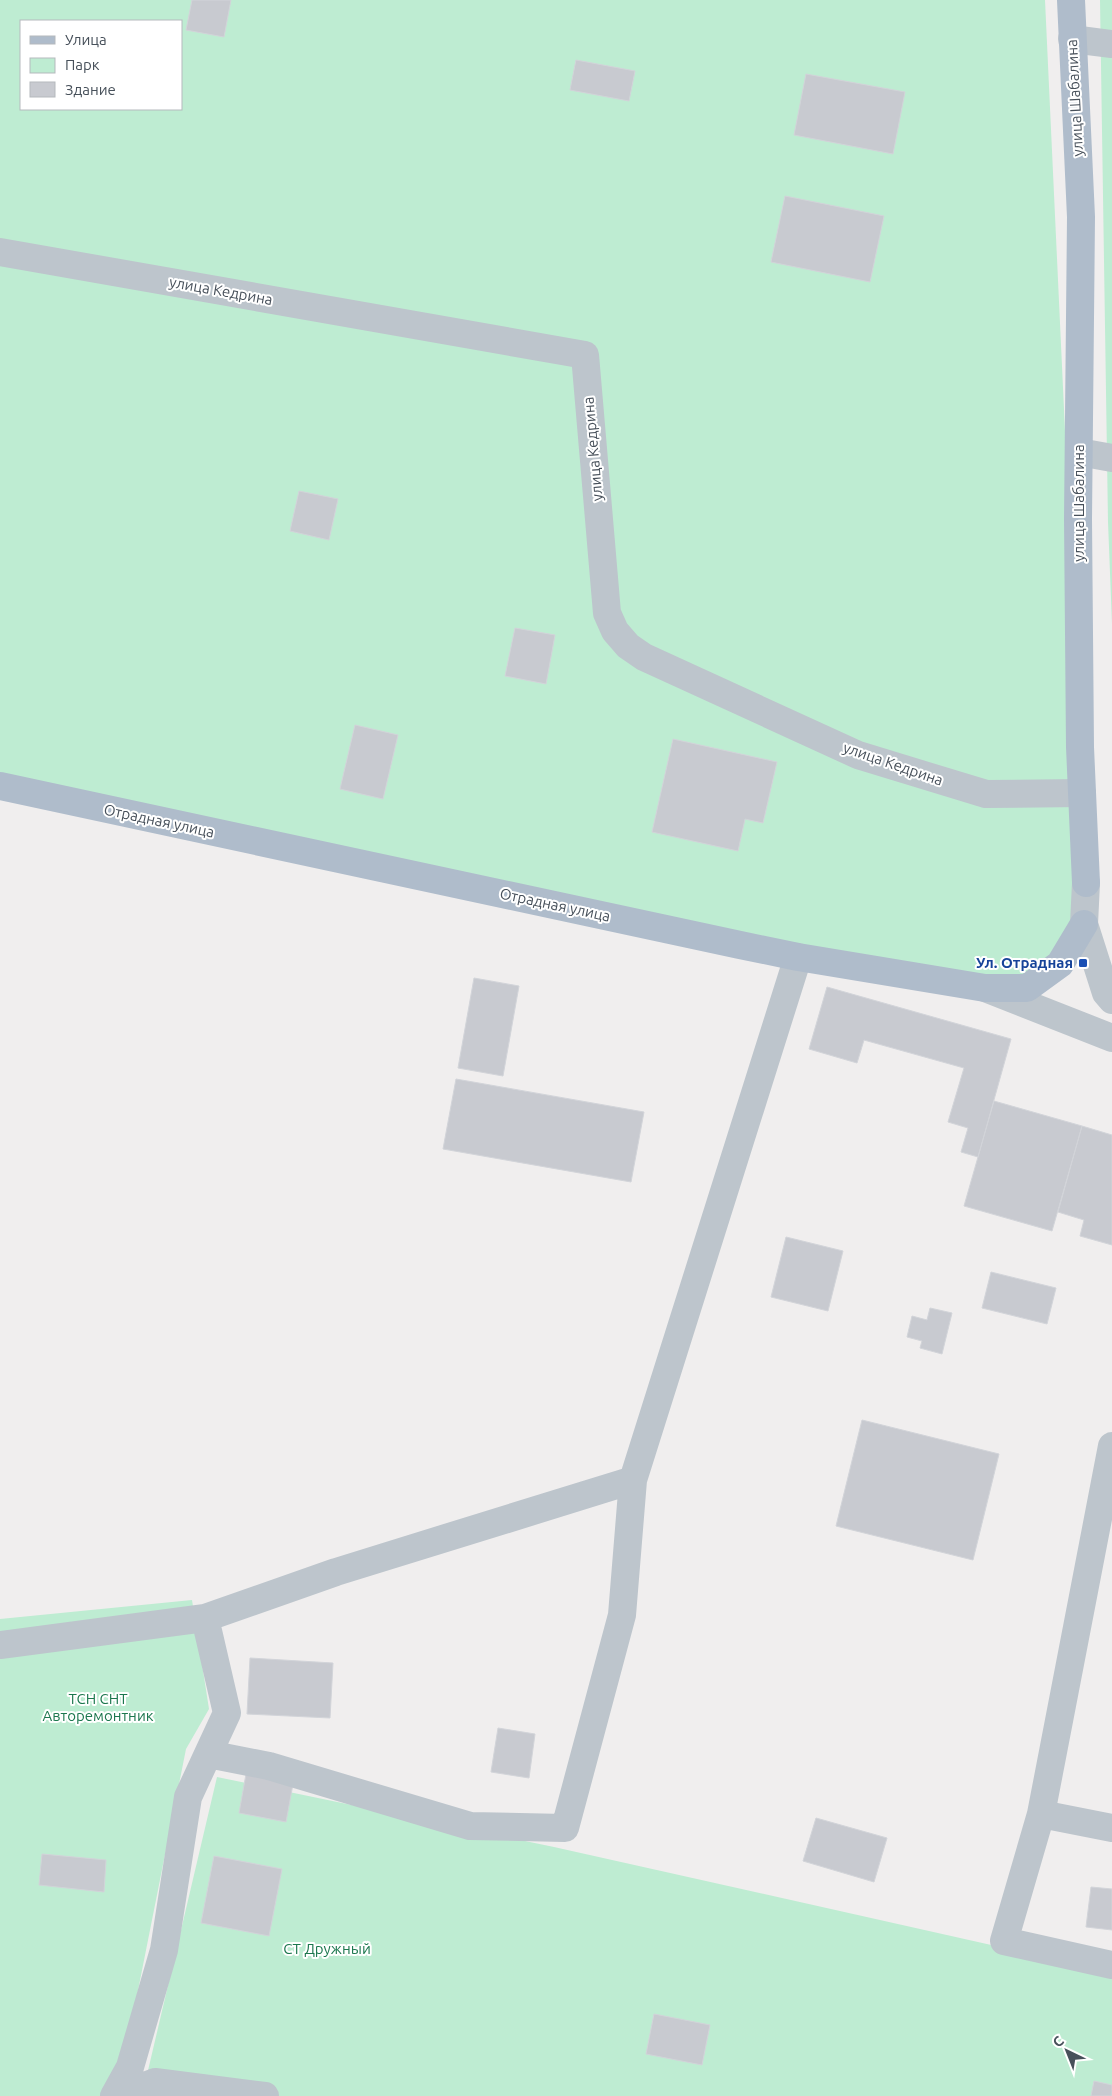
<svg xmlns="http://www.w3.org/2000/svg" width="1112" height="2096" font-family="Ubuntu,sans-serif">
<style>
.green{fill:#beecd2;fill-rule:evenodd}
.building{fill:#c8cad0;stroke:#d2d4d9}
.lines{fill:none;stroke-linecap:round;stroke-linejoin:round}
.minor{stroke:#bdc5cc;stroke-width:28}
.major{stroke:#afbccb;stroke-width:28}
.transit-dot{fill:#1a4fb4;stroke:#fff;stroke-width:2}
.labels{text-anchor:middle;stroke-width:4;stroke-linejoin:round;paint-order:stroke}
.street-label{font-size:15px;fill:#47505a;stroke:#fff}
.transit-label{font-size:15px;font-weight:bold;fill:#164399;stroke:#fff;text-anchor:end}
.park-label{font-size:15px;fill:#1c774e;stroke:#fff}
</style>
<rect width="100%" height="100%" fill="#f0eeee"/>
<path class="green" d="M0,0H1045L1086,883L1060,964L985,988L0,786ZM21,21H181V109H21Z
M1100,0H1112V624L1108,522Z
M192,1600L209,1709L186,1749L117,2096H0V1619Z
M217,1777L554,1847L1112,1972V2096H142Z"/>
<path class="building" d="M192,0H231L224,37L186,30Z
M576,60L635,71L629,101L570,90Z
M806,74L905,92L893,154L794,135Z
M785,196L884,216L870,282L771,262Z
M299,491L338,499L329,540L290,531Z
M515,628L555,635L546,684L505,676Z
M355,725L398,735L383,799L340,789Z
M673,739L777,762L763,823L745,819L738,851L652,832Z
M474,978L519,986L503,1076L458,1068Z
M827,987L1011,1039L978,1157L961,1152L968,1128L948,1122L964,1068L864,1040L857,1063L809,1049Z
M456,1079L644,1112L631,1182L443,1149Z
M994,1101L1082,1126L1052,1231L964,1206Z
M1082,1126L1112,1135V1245L1080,1236L1084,1220L1058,1212Z
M786,1237L843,1251L828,1311L771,1297Z
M991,1272L1056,1288L1047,1324L982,1308Z
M930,1308L952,1313L942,1354L920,1348L922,1341L907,1337L912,1316L927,1320Z
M862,1420L999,1454L973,1560L836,1526Z
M250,1658L333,1663L330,1718L247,1714Z
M498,1728L535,1734L529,1778L491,1772Z
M246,1774L293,1784L286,1822L239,1813Z
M816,1818L887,1838L874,1882L803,1861Z
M42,1854L106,1860L104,1892L39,1885Z
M214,1856L282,1869L269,1936L201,1923Z
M1091,1887L1112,1889V1930L1086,1927Z
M654,2014L710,2025L702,2065L646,2054Z
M1094,2081L1112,2085V2096H1091Z"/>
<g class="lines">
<path class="minor" d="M1072,39L1112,44
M0,252L585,355L607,613L615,631L628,646L644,657L858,755L986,794L1082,793
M1079,452L1112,458
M1086,883L1084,924L1106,993L1112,1000
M985,988L1112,1038
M1112,1446L1041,1814L1004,1941L1112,1965
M0,1645L205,1618L336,1572L633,1480L798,957
M208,1754L269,1766L470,1826L565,1828L622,1615L633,1480
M1041,1814L1112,1828
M114,2096L130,2067L164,1950L188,1797L227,1713L205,1618
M119,2096L155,2082L265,2096"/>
<path class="major" d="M1071,0L1081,217L1078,519L1080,747L1086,883
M0,786L740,945L798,957L985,988H1027L1060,964L1084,924"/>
</g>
<rect class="transit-dot" x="1078" y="958" width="10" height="10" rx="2.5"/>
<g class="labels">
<g class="street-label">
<text transform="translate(1075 98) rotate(-93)" y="5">улица Шабалина</text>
<text transform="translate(221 291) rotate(10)" y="5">улица Кедрина</text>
<text transform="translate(593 449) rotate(-95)" y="5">улица Кедрина</text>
<text transform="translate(1079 503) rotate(-90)" y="5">улица Шабалина</text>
<text transform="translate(893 764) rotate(19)" y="5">улица Кедрина</text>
<text transform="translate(159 821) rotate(12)" y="5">Отрадная улица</text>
<text transform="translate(555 905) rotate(12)" y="5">Отрадная улица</text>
</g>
<g class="transit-label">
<text x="1073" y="968">Ул. Отрадная</text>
</g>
<g class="park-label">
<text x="98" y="1704">ТСН СНТ<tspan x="98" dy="17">Авторемонтник</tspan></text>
<text x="327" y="1954">СТ Дружный</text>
</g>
</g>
<rect x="20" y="20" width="162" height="90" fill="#ffffff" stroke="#b5b9bd"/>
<rect x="30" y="36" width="25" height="8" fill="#afbccb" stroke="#b5b9bd"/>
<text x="65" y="45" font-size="15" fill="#47505a">Улица</text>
<rect x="30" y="58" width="25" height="15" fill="#beecd2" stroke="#b5b9bd"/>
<text x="65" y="70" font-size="15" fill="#47505a">Парк</text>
<rect x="30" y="82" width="25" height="15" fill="#c8cad0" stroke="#b5b9bd"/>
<text x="65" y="95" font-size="15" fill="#47505a">Здание</text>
<g transform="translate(1067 2051) rotate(317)" stroke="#ffffff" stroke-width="4" paint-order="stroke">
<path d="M0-4L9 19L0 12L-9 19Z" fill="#47505a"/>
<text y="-8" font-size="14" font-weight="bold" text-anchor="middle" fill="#47505a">С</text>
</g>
</svg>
